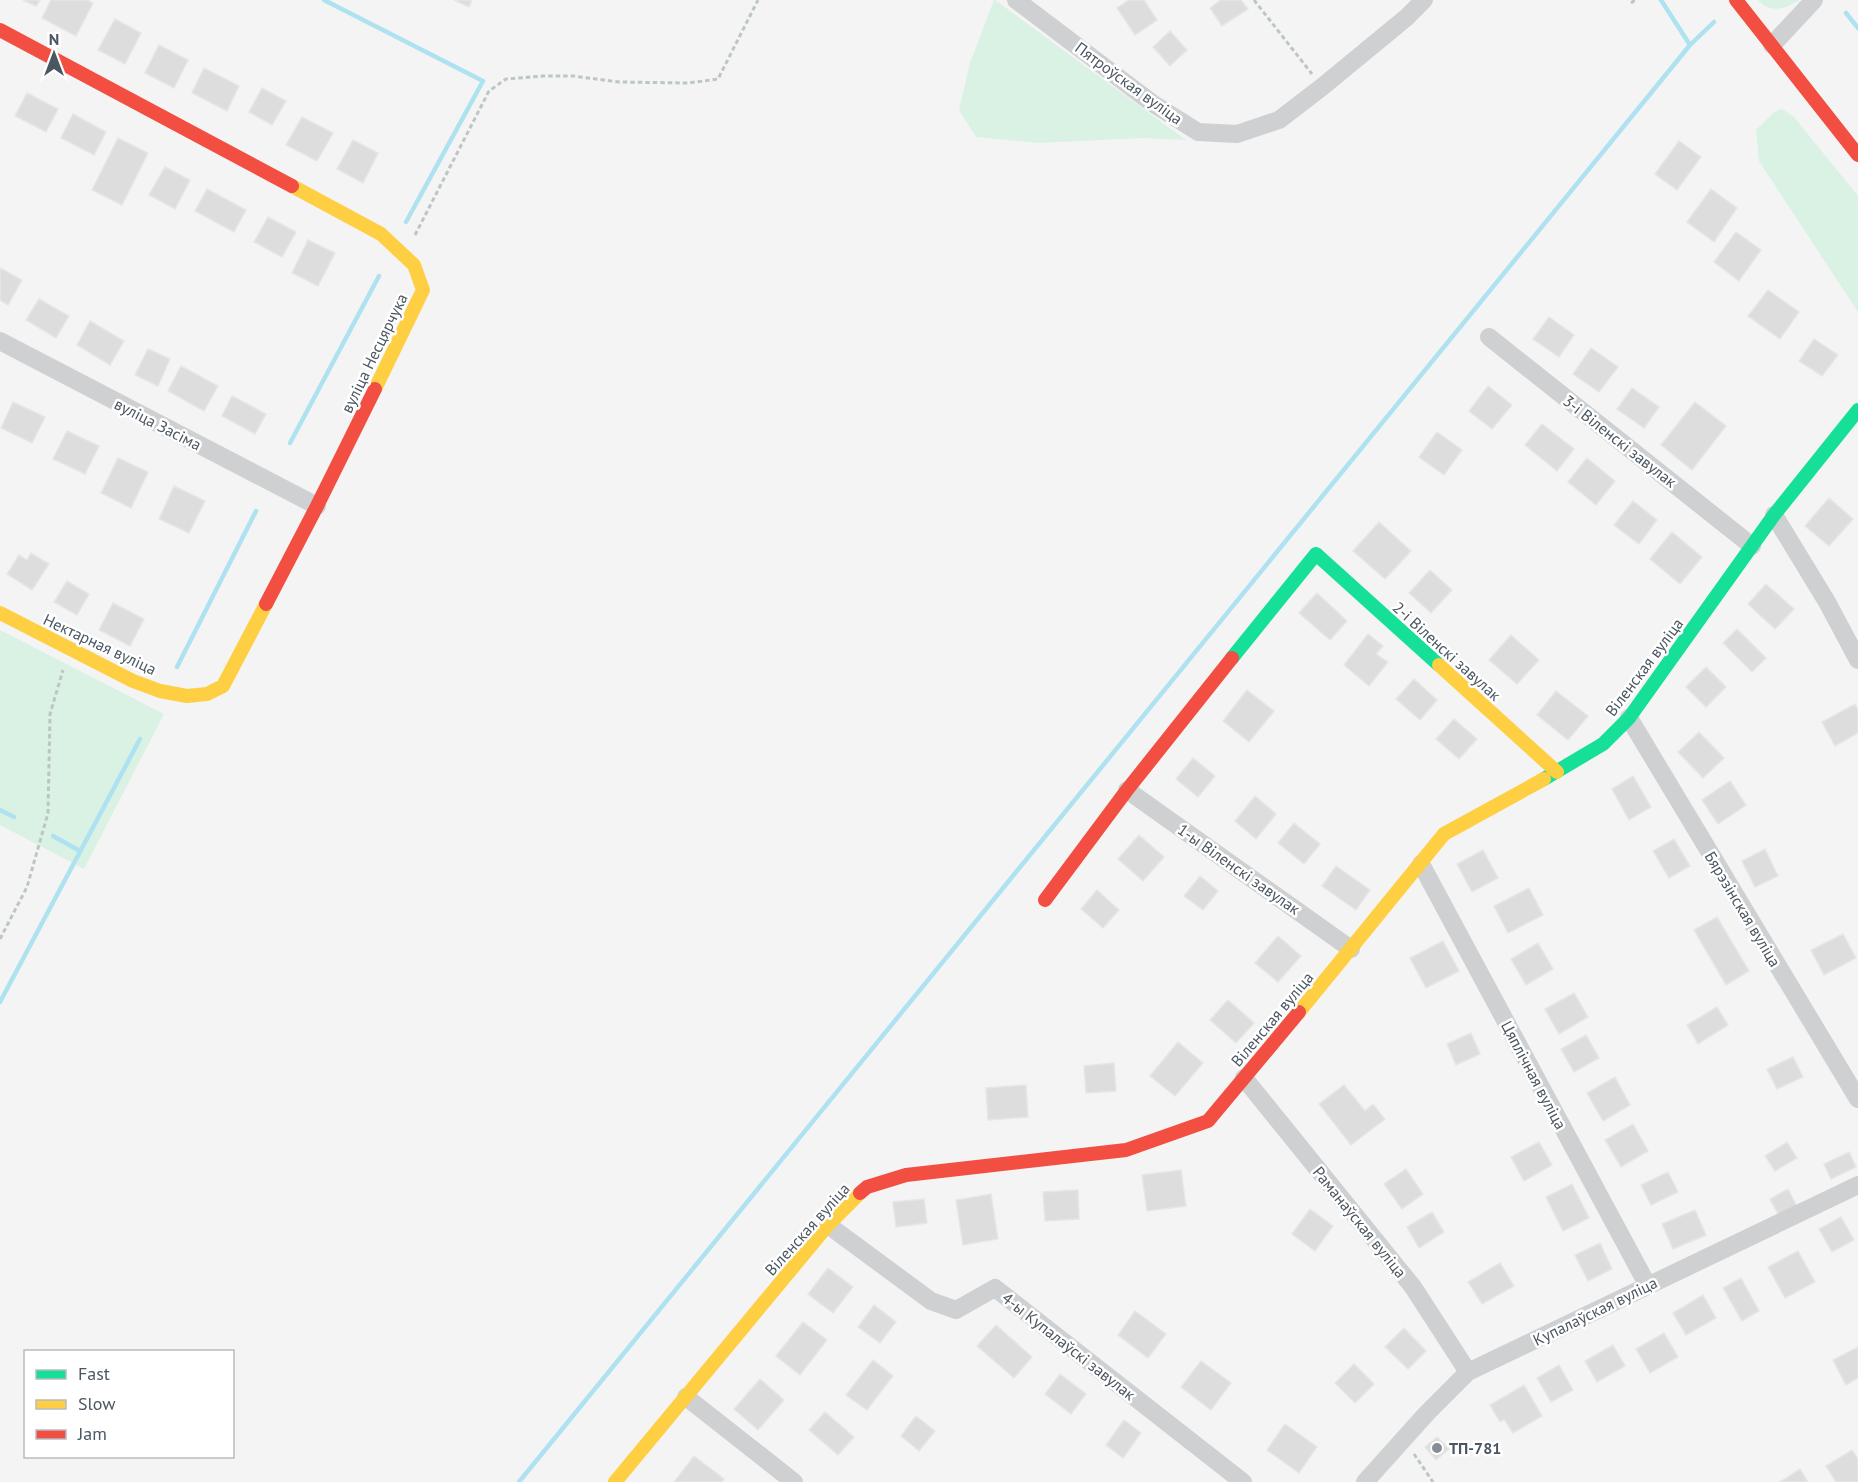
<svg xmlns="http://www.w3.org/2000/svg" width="1858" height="1482" font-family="'PT Sans',sans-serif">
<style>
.green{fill:#d9f2e3}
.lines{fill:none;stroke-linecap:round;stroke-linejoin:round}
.stream{stroke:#aee2f0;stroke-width:4.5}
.building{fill:#ddddde;stroke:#e5e6e7;stroke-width:1.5}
.path{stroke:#bcc7c4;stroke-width:3;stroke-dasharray:4.5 3;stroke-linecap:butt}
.street{stroke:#ced0d2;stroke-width:18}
.fast{stroke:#16e098;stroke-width:14}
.slow{stroke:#ffcf43;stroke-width:14}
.jam{stroke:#f24e42;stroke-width:14}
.poi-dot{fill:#868d94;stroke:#fff;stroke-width:2}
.labels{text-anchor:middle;stroke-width:5;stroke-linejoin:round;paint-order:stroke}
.street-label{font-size:16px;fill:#4a5661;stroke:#fff}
.poi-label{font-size:16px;font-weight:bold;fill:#4a5661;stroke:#fff;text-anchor:start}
</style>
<rect width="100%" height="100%" fill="#f4f4f4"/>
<path class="green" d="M994,0H995L1186,140L1142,138L1038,143L976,137L959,110L970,63Z
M1758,0H1799C1785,10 1770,13 1758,0Z
M1782,109L1794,117L1858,196V312L1759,161L1756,130L1774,112Z
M0,630L164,714L84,869L0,825Z"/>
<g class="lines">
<path class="stream" d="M324,0L483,81L406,222
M1661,0L1690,45
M1846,13L1858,28
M290,443L379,276
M177,667L256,511
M0,810L14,817
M53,836L80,851
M0,1002L140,739
M519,1482L1690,45L1714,22"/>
</g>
<path class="building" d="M23,0H40L36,6Z
M51,0H87L93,3L76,36L42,18Z
M454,0H472L469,7Z
M1129,0H1144L1157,20L1135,35L1117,8Z
M1221,0H1241L1248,9L1222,26L1210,8Z
M115,19L141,33L125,64L98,50Z
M1170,31L1187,50L1170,66L1153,47Z
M159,45L188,60L174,88L145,73Z
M204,68L239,86L227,111L192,93Z
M262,88L286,101L272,125L249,112Z
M27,93L58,109L46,132L15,116Z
M73,114L106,132L94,155L61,138Z
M302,117L333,133L317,161L286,145Z
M118,138L148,153L122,205L92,190Z
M353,140L378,153L363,183L337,169Z
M1679,141L1701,157L1677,190L1655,174Z
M165,167L190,180L175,209L149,195Z
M207,189L246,210L234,232L195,211Z
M1711,189L1737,208L1714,242L1687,222Z
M268,217L296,232L282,257L254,242Z
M1736,232L1761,250L1739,281L1714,262Z
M308,240L335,253L318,286L292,273Z
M0,268L22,280L8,305L0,300Z
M1768,290L1799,312L1780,339L1748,316Z
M39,299L69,316L56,338L26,320Z
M1549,317L1574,335L1559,357L1533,339Z
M90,321L124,341L110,365L77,345Z
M1814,339L1838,355L1822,376L1799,361Z
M1591,348L1618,367L1599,392L1573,374Z
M148,349L170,359L158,386L135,375Z
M181,366L218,386L204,411L168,391Z
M1488,386L1512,405L1492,429L1469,411Z
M1632,388L1659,407L1644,428L1617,409Z
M232,396L266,414L255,434L222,416Z
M13,402L45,417L32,443L1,428Z
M1695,402L1726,426L1692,470L1661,445Z
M1542,424L1574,449L1557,471L1525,445Z
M67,431L99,446L85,474L53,459Z
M1437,432L1462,450L1444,475L1419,457Z
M118,458L148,472L131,508L101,493Z
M1587,458L1615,481L1596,505L1568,482Z
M174,486L205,501L189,533L159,519Z
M1829,498L1853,519L1829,546L1805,526Z
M1633,501L1657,520L1639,544L1614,525Z
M1379,522L1411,551L1385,579L1353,551Z
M1672,532L1702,557L1680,584L1650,559Z
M31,553L49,564L32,590L7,574L19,555L27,560Z
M1430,570L1452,590L1431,613L1409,593Z
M67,581L89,594L77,615L54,602Z
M1766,584L1794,609L1775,629L1748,604Z
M1317,593L1347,621L1330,640L1299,613Z
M113,603L144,619L130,646L99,630Z
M1737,629L1766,658L1752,672L1723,643Z
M1368,634L1383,646L1376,654L1388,662L1369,686L1344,665Z
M1511,635L1539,660L1517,684L1489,660Z
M1706,667L1726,687L1706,707L1686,687Z
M1414,679L1437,700L1420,720L1396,699Z
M1247,690L1274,711L1249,742L1223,721Z
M1556,691L1588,716L1568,740L1537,715Z
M1855,704L1858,710V733L1835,746L1822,722Z
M1454,719L1477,739L1459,759L1436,739Z
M1699,732L1724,758L1703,778L1678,752Z
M1193,758L1215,776L1198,797L1176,779Z
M1633,776L1651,807L1629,820L1612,789Z
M1730,781L1746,805L1718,824L1702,800Z
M1255,796L1276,814L1256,839L1235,821Z
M1294,823L1320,844L1304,864L1278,843Z
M1139,835L1164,857L1143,881L1118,859Z
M1674,839L1690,866L1669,878L1653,851Z
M1765,849L1778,876L1755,887L1742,861Z
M1483,850L1498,878L1472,892L1457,864Z
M1336,866L1370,890L1356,910L1322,886Z
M1200,876L1218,891L1203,910L1184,896Z
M1529,888L1543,915L1508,933L1494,906Z
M1097,890L1119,910L1103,928L1081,909Z
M1717,917L1749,971L1726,985L1694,930Z
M1843,934L1856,958L1824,975L1811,950Z
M1278,936L1301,956L1278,982L1255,963Z
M1443,941L1459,971L1426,988L1410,958Z
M1538,943L1553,969L1526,985L1511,959Z
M1574,993L1588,1017L1559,1034L1545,1009Z
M1228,1000L1254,1023L1236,1043L1210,1020Z
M1717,1007L1728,1025L1698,1044L1687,1025Z
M1471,1033L1480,1054L1456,1065L1447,1044Z
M1586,1035L1599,1058L1574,1072L1561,1049Z
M1178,1042L1203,1063L1175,1096L1150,1076Z
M1793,1057L1803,1077L1777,1089L1767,1069Z
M1114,1063L1116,1091L1086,1093L1084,1066Z
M1615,1077L1630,1105L1603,1121L1587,1093Z
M1026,1085L1028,1117L988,1120L986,1088Z
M1344,1085L1365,1111L1373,1104L1385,1119L1351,1145L1319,1104Z
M1633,1124L1648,1151L1621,1167L1605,1140Z
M1539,1142L1552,1165L1524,1181L1511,1157Z
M1787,1142L1797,1158L1775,1171L1765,1156Z
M1849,1152L1856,1167L1831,1179L1824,1164Z
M1406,1169L1423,1194L1402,1209L1384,1184Z
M1181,1170L1186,1206L1147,1211L1142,1175Z
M1668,1172L1678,1192L1651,1205L1641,1185Z
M1572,1184L1589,1218L1563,1231L1546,1197Z
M1788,1189L1797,1207L1779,1216L1770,1199Z
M1078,1190L1079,1219L1045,1221L1043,1192Z
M991,1194L998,1239L963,1245L956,1200Z
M924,1199L927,1223L896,1227L893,1202Z
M1310,1209L1333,1226L1315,1251L1292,1234Z
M1695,1210L1706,1235L1673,1249L1662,1224Z
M1432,1212L1444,1232L1419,1248L1407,1227Z
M1841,1217L1854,1240L1832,1252L1819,1229Z
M1600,1243L1612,1269L1588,1281L1575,1255Z
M1798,1251L1815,1282L1785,1298L1768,1267Z
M1500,1263L1514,1286L1482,1304L1468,1282Z
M828,1268L853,1287L833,1313L808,1294Z
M1741,1278L1759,1311L1742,1321L1723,1288Z
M1703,1295L1716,1318L1686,1335L1673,1313Z
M874,1305L896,1322L880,1343L858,1327Z
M1135,1311L1166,1334L1148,1358L1118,1335Z
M803,1322L827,1340L800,1375L776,1356Z
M996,1325L1032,1357L1014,1378L977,1346Z
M1404,1328L1426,1351L1408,1369L1385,1347Z
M1664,1333L1678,1357L1650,1373L1636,1349Z
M1613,1345L1625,1366L1597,1382L1585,1361Z
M1858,1347V1378L1846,1385L1833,1360Z
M873,1360L893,1376L867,1410L846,1395Z
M1201,1361L1231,1383L1211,1410L1181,1387Z
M1354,1364L1374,1384L1355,1403L1335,1383Z
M1559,1365L1573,1390L1551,1402L1537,1378Z
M1060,1374L1086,1394L1071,1414L1045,1394Z
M760,1379L784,1400L758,1430L734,1409Z
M1524,1385L1542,1416L1513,1433L1504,1419L1500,1422L1490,1405Z
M825,1412L854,1437L838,1455L809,1430Z
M916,1416L935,1431L919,1451L901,1436Z
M1124,1420L1141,1433L1123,1458L1106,1445Z
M1285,1424L1317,1447L1299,1473L1267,1450Z
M1437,1437L1449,1449L1436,1460L1425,1447Z
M1852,1450L1858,1459V1482H1836L1826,1466Z
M694,1456L724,1479L722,1482H674Z
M1800,1469L1808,1482H1780Z"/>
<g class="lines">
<path class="path" d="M1254,0L1312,74
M1631,3L1635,0
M415,235L489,91L506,79L544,76H573L619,82L688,83L718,79L758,0
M0,939L27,887L48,813L50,714L63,670
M1414,1454L1433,1482"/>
<path class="street" d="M1016,0L1152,103L1198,132L1237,134L1279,120L1322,87L1407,17L1424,0
M1772,45L1814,0
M1489,337L1752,546
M0,341L317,506
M1774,515L1827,602L1858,660
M1629,718L1858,1099
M1127,790L1351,949
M1421,864L1648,1286
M1244,1078L1413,1287L1468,1372
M828,1225L931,1301L956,1310L995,1288L1243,1482
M686,1397L794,1482
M1365,1482L1427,1413L1468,1372L1858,1185"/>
<path class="fast" d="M1232,658L1316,554L1439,665
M1544,779L1603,744L1629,718L1774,515L1858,410"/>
<path class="slow" d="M292,186L381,234L414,265L423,290L375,389
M0,613L133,681L160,691L187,696L207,694L223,686L266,604
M1439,665L1557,772
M1299,1012L1444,834L1544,779
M615,1482L828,1225L860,1193"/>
<path class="jam" d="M1736,0L1858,155
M0,30L292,186
M266,604L317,506L375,389
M1045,900L1127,790L1232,658
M860,1193L867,1187L906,1175L1126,1150L1208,1121L1299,1012"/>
</g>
<circle class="poi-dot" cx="1437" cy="1448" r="6"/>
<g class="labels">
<g class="street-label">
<text transform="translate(1129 83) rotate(36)" y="6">Пятроўская вуліца</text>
<text transform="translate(374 353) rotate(-64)" y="6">вуліца Несцярчука</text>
<text transform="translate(158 424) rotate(27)" y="6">вуліца Засіма</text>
<text transform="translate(1620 441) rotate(38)" y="6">3-і Віленскі завулак</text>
<text transform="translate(100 644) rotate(25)" y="6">Нектарная вуліца</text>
<text transform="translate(1447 651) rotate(42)" y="6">2-і Віленскі завулак</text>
<text transform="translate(1644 667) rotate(-53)" y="6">Віленская вуліца</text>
<text transform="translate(1239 869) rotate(35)" y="6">1-ы Віленскі завулак</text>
<text transform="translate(1743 909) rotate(59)" y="6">Бярэзінская вуліца</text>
<text transform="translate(1272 1019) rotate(-50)" y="6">Віленская вуліца</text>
<text transform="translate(1534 1075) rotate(62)" y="6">Цяплічная вуліца</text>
<text transform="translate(1360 1222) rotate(51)" y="6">Раманаўская вуліца</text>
<text transform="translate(807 1229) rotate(-48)" y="6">Віленская вуліца</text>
<text transform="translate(1595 1311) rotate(-26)" y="6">Купалаўская вуліца</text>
<text transform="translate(1069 1346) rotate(38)" y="6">4-ы Купалаўскі завулак</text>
</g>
<g class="poi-label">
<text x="1449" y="1454">ТП-781</text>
</g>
</g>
<rect x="24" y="1350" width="210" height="108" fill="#ffffff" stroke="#b7bbc0" stroke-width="1.5"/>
<rect x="36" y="1370" width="30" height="9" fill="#16e098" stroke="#b7bbc0" stroke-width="1.5"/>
<text x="78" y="1380" font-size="18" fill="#4a5661">Fast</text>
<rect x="36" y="1400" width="30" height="9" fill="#ffcf43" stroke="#b7bbc0" stroke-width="1.5"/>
<text x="78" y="1410" font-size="18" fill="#4a5661">Slow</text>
<rect x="36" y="1430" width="30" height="9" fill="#f24e42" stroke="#b7bbc0" stroke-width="1.5"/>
<text x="78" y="1440" font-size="18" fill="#4a5661">Jam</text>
<g transform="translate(54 54)" stroke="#ffffff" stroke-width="4.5" paint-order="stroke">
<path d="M0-4.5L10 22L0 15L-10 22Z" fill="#4a5661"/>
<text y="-9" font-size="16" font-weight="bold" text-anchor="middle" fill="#4a5661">N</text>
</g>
</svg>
